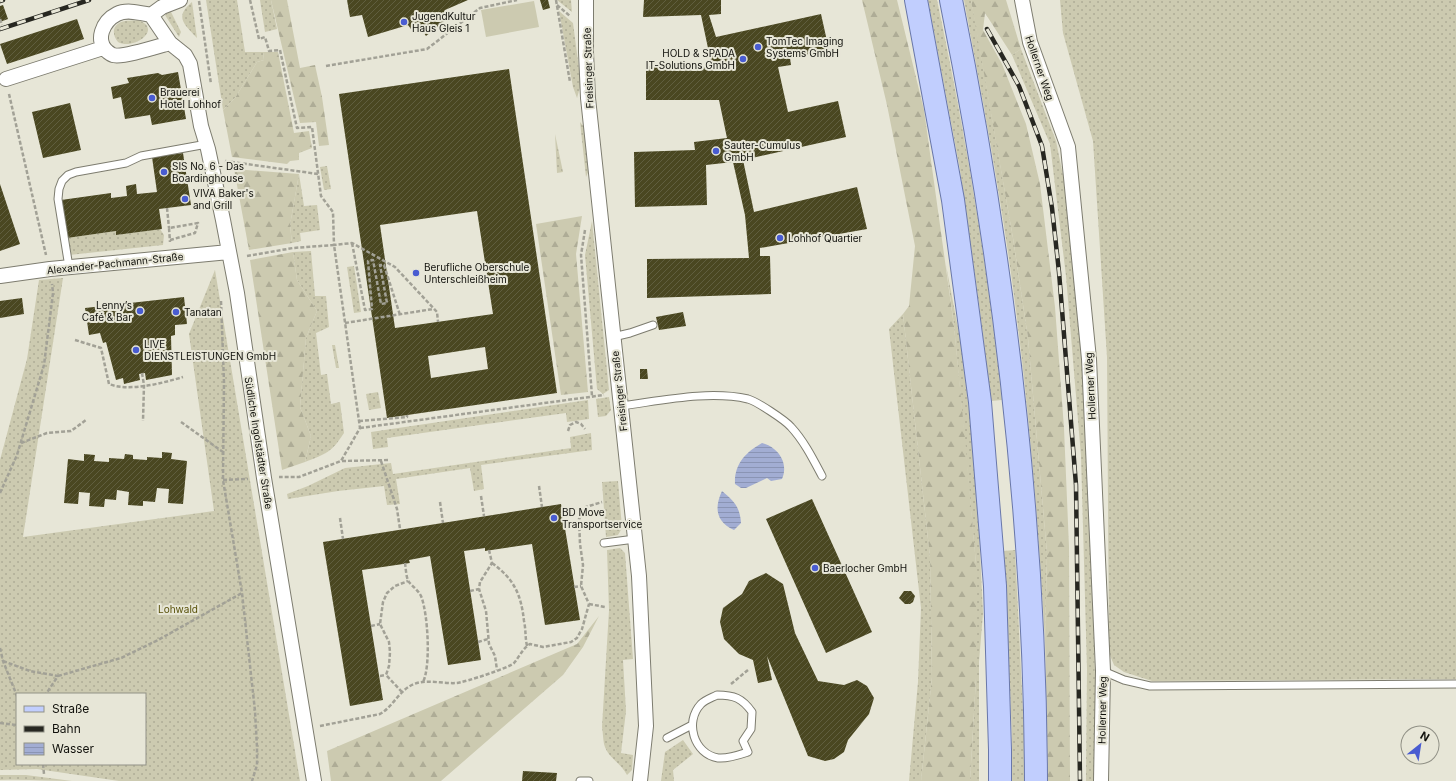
<svg xmlns="http://www.w3.org/2000/svg" width="1456" height="781" font-family="Inter,sans-serif">
<style>
.grass{fill:url(#grass-dots);fill-rule:evenodd}
.forest{fill:url(#forest-firs)}
.pitch{fill:#cccab0}
.water{fill:url(#water-rules)}
.building{fill:url(#building-hatch);fill-rule:evenodd}
.lines{fill:none;stroke-linecap:round;stroke-linejoin:round}
.lane-casing{stroke:#7d7c6f;stroke-width:9}
.street-casing{stroke:#7d7c6f;stroke-width:16}
.primary-casing{stroke:#6977a9;stroke-width:24}
.path{stroke:#a2a196;stroke-width:2.5;stroke-dasharray:4 2;stroke-linecap:butt}
.lane{stroke:#fff;stroke-width:7}
.street{stroke:#fff;stroke-width:14}
.primary{stroke:#c1cefe;stroke-width:22}
.rail-casing{stroke:#272721;stroke-width:4.5}
.rail{stroke:#e7e6d7;stroke-width:3;stroke-dasharray:9;stroke-linecap:butt}
.poi-dot{fill:#495cd1;stroke:#e7e6d7;stroke-width:1.5}
.labels{text-anchor:middle;stroke-width:4;stroke-linejoin:round;paint-order:stroke}
.poi-label{font-size:10px;fill:#11110c;stroke:#e7e6d7;text-anchor:start}
.street-label{font-size:10px;fill:#11110c;stroke:#e7e6d7}
.park-label{font-size:10px;fill:#585109;stroke:#e7e6d7}
</style>
<defs>
<pattern id="grass-dots" width="8" height="8" patternUnits="userSpaceOnUse"><rect width="8" height="8" fill="#cccab0"/><path d="M2 2h.1M6 6h.1" fill="none" stroke="#aeac96" stroke-width="1.8" stroke-linecap="round"/></pattern>
<pattern id="forest-firs" width="22" height="20" patternUnits="userSpaceOnUse"><rect width="22" height="20" fill="#cccab0"/><path d="M5 1l3.5 6h-7zM16 11l3.5 6h-7z" fill="#aeac96"/></pattern>
<pattern id="water-rules" width="6" height="5" patternUnits="userSpaceOnUse"><rect width="6" height="5" fill="#a2add3"/><path d="M0 2.5h6" fill="none" stroke="#8a94b4"/></pattern>
<pattern id="building-hatch" width="6" height="6" patternUnits="userSpaceOnUse"><rect width="6" height="6" fill="#4a4721"/><path d="M-1 1l2-2M0 6l6-6M5 7l2-2" fill="none" stroke="#605e3f"/></pattern>
</defs>
<rect width="100%" height="100%" fill="#e7e6d7"/>
<path class="grass" d="M206,0H237L245,52H263L264,60L257,62L235,98L223,110Z
M260,0H271L277,29L265,32Z
M557,0H571L572,12Z
M928,0H937C965,132 988,266 1002,400L991,401L979,304L960,170Z
M964,0H971L975,20L1013,238L1028,338L1047,553L1045,640C1038,522 1029,405 1013,288C1000,191 982,96 964,0Z
M1060,0H1456V679L1152,681L1124,672L1114,665L1109,653L1107,357L1093,141L1063,33Z
M192,2L197,38C184,24 174,17 192,2Z
M170,10L181,32L179,37L165,15Z
M559,11L573,23L581,84L577,98L573,87Z
M138,20C164,29 133,51 118,42C112,35 112,26 121,22C126,20 133,21 138,20Z
M1021,49L1056,141L1066,190L1084,386L1092,545L1096,725L1094,781H1086L1087,669L1081,456L1066,276L1050,144L1012,55Z
M580,122L584,127L589,170L586,177Z
M555,134L563,172L557,173Z
M327,166L331,189L324,190L320,167Z
M299,174L304,206L317,205L320,230L300,233L301,241L292,243L290,225Z
M592,221L609,390L603,394L597,389L585,255Z
M160,229L164,235L163,245L69,255L67,238L116,231L117,235Z
M311,251L315,296H326L329,327L316,333L321,375L327,374L331,404L340,402L344,433C332,452 326,454 305,462L311,436L300,407L306,338L317,311L297,280L293,252Z
M946,265L961,344L972,434L978,513L983,613L979,662V781H970L976,678V564L954,326Z
M354,266L361,312L354,313L347,267Z
M215,270L300,781H119L37,769L0,770V460L27,359L39,280L63,278L23,537L214,511L189,334ZM17,694H145V764H17Z
M903,314L930,557L932,677L921,781H909L918,682L921,608L889,329Z
M332,345H335L339,368H336Z
M378,392L381,408L369,410L366,394Z
M609,397L611,410L606,416L598,417L596,399Z
M588,400L589,419L567,422L566,413L387,438L388,447L373,449L371,432Z
M591,433L592,450L481,465L484,489L474,491L470,468L396,479L400,504L387,505L384,486L338,491L288,499L287,494L308,486L345,468L391,463L393,474L571,448L570,437Z
M618,481L622,528L618,535L606,537L602,482Z
M620,548L625,553L633,659L623,660L626,711L621,753L633,755L632,770L627,775C621,763 607,757 604,744C603,739 603,733 602,727L609,610L607,550Z
M1015,550L1024,732V781H1012V736L1004,551Z
M683,740L693,754L673,770L674,781H661L665,752Z
M0,775H26L72,781C48,781 24,779 0,780Z"/>
<path class="forest" d="M271,0H287L300,68L315,65L322,97L329,145L319,146L316,122L300,123Z
M862,0H897L924,110L954,326L966,449L976,564V678L970,781H921L932,677L930,557L903,314L909,306L915,246L887,105Z
M971,0H1006L1021,49L1012,55L985,13L983,30L1002,64L1026,124L1040,184L1055,307L1064,428L1069,547L1070,781H1048L1045,640L1047,553L1028,338L1013,238Z
M263,52H278L294,133L309,131L312,148L299,153V160L290,161L287,164L232,157L223,110L235,98L257,62L264,60Z
M234,169L299,174L290,225L292,243L249,250Z
M582,216L576,254L588,392L561,395L536,224Z
M293,252L297,280L317,311L306,338L300,407L311,436L305,462L282,470L250,260Z
M599,616L583,647L563,675L441,781H331L327,751L577,644Z"/>
<path class="pitch" d="M534,1L539,27L486,37L481,10Z"/>
<path class="water" d="M762,443C766,444 771,446 774,449C783,456 787,468 782,479L771,481L767,478L746,488H741L735,484C734,464 746,452 762,443Z
M722,491C734,501 740,507 741,523L734,530C716,522 714,508 722,491Z"/>
<path class="building" d="M347,0H468L445,10L449,18L426,36L422,30L414,33L408,25L368,37L362,15L350,17Z
M540,0H548L550,8L543,10Z
M644,0H721V14L709,15L716,37L821,14L829,50L790,58L791,65L778,67L788,112L838,101L846,137L743,160L754,212L857,187L867,229L760,248V256H770L771,294L647,298V259L749,258L745,215L733,162L706,165L707,205L635,207L634,152L695,150L694,142L727,138L719,100H646V66L712,67L701,15L643,17Z
M3,5L8,19L0,22V6Z
M77,19L84,39L7,64L0,44Z
M509,69L557,393L387,418L339,94ZM477,211L493,314L395,328L380,225ZM485,347L488,369L431,378L428,356Z
M178,72L186,119L152,125L150,115L125,119L121,97L113,99L111,87L129,83L127,78L158,73L162,75Z
M70,103L81,150L43,158L32,112Z
M183,153L191,205L159,209L162,229L116,235V231L67,238L61,200L111,193V198L127,196L126,186L136,184L137,194L157,192L152,157Z
M0,184L20,244L0,251Z
M184,297L187,324L175,325V335L171,336L172,375L146,380L145,373L139,374L140,380L124,384L123,378L116,380L106,342L103,343L100,333L89,335L85,308Z
M22,298L24,314L0,318V301Z
M683,312L686,326L659,330L656,317Z
M640,369H647L648,379H640Z
M162,452L172,453L171,459L187,461L183,504L168,503L169,489L157,488L155,502L143,501V506L128,505L129,492L117,490L116,500L105,499L104,507L89,506L90,493L79,492L78,504L64,503L68,459L84,461V454L95,455L94,461L109,462V458L124,459L125,454L133,455V459L147,460V457L162,458Z
M812,499L872,632L826,653L766,519Z
M561,504L580,620L545,625L532,544L485,551V548L464,551L481,660L448,665L430,556L409,560L410,563L362,570L383,700L350,706L323,542Z
M766,573L783,584L795,633L818,681L844,685L857,680L867,686L874,698L869,714L848,740L844,752L834,759L825,761L808,756L767,656L772,680L758,683L753,660L739,654L724,639L720,622L723,608L742,594L749,581Z
M904,591H911L915,596L913,602L910,604H905L899,598Z
M523,771L557,773L556,781H522Z"/>
<g class="lines">
<defs>
<path id="lane" d="M69,267L58,199L59,189L62,181L68,175L76,172L126,163L141,156L207,144
M613,337L630,333L653,325
M620,406C660,401 708,390 748,399C756,401 785,420 791,427C804,441 813,459 822,476
M604,543L635,539
M1103,671L1124,680L1150,686L1456,684
M717,695C734,695 742,698 752,712L751,729L743,741L748,752C739,755 728,759 718,758C694,754 684,722 701,704C705,700 711,698 717,695Z
M667,738L692,725
M580,781H589"/>
<path id="street" d="M586,0V52L588,98L639,576L646,726L640,781
M1022,0L1030,42L1068,147L1089,359L1103,671L1101,781
M151,15L162,7L180,0
M170,43C159,46 122,58 113,55C112,55 108,52 108,52C94,41 103,21 117,14C127,9 140,13 151,15L170,43L185,55L190,64L201,126L208,149L223,220L237,293L264,478L314,781
M6,79L103,48
M0,276L50,269L229,252"/>
<path id="primary" d="M916,0L953,200L980,402L995,586L1000,750V781
M951,0C1003,257 1035,518 1036,781"/>
</defs>
<use href="#lane" class="lane-casing"/>
<use href="#street" class="street-casing"/>
<use href="#primary" class="primary-casing"/>
<path class="path" d="M250,0L259,39L265,37L269,51L280,50L297,128L312,127L321,196L333,212L334,245L352,243L395,267L437,312L438,322
M556,0L570,82
M199,1L211,84
M557,5L570,16
M0,19L2,25
M326,66L427,49L480,8L517,0
M9,94L46,255
M225,161L318,174
M188,182L200,180
M167,208L169,228
M585,230L581,255L592,396
M170,240L195,233L198,223L169,228L170,242
M352,243L365,310L372,309L368,261L373,260L381,304L387,303L380,265H384L400,315
M247,256L293,248L334,245L360,428L341,461L299,477H279
M221,301L224,382L223,480L242,593L255,711L257,747V765L252,781
M345,323L433,309
M75,340L101,348L109,384C129,392 163,383 183,377
M142,373L144,385L143,421
M359,421L407,417V415
M181,422L223,452
M360,428L604,395
M568,431L570,425L576,422L581,424L585,429
M21,443L47,433L71,431L86,420
M342,461L390,460
M381,461L397,509L400,529
M223,480L248,479
M539,486L542,507
M0,493L17,455L44,365L53,293L52,284
M481,496L484,516
M440,502L443,523
M340,518L343,539
M489,550L492,563L480,582L479,589L486,611L489,644L495,656L497,670
M405,563C406,569 406,578 409,582C413,587 418,590 421,596C428,613 431,666 423,682
M492,563C514,579 521,594 524,621C526,630 525,637 527,646
M574,587L581,586
M470,591L479,589
M589,604L605,607
M371,626L380,624
M478,642L488,639
M0,648L3,661L17,696
M3,661L30,671L58,676L46,694
M58,676L121,658L158,640L242,593
M380,676L386,675
M731,684L748,670
M402,692L386,675L389,666L390,652L389,642L380,624L383,602L387,593L395,586L408,581
M0,723L17,725
M320,726L380,714C393,707 399,690 414,684C427,679 443,684 457,683C465,682 509,668 514,663C520,656 522,649 530,644L543,647L571,642L577,638L582,629L589,604L581,586L583,565L580,544L579,519L586,507L602,502
M43,764L44,774"/>
<use href="#lane" class="lane"/>
<use href="#street" class="street"/>
<use href="#primary" class="primary"/>
<defs>
<path id="rail" d="M0,1L3,0
M0,29L89,0
M987,29L1019,86L1042,146L1052,208L1059,272L1076,485L1080,781"/>
</defs>
<use href="#rail" class="rail-casing"/>
<use href="#rail" class="rail"/>
</g>
<g class="poi-dot">
<circle cx="404" cy="22" r="4"/>
<circle cx="758" cy="47" r="4"/>
<circle cx="743" cy="59" r="4"/>
<circle cx="152" cy="98" r="4"/>
<circle cx="716" cy="151" r="4"/>
<circle cx="164" cy="172" r="4"/>
<circle cx="185" cy="199" r="4"/>
<circle cx="780" cy="238" r="4"/>
<circle cx="416" cy="273" r="4"/>
<circle cx="140" cy="311" r="4"/>
<circle cx="176" cy="312" r="4"/>
<circle cx="136" cy="350" r="4"/>
<circle cx="554" cy="518" r="4"/>
<circle cx="815" cy="568" r="4"/>
</g>
<g class="labels">
<g class="poi-label">
<text x="412" y="20">JugendKultur<tspan x="412" dy="12">Haus Gleis 1</tspan></text>
<text x="766" y="45">TomTec Imaging<tspan x="766" dy="12">Systems GmbH</tspan></text>
<text x="735" y="57" text-anchor="end">HOLD &amp; SPADA<tspan x="735" dy="12">IT-Solutions GmbH</tspan></text>
<text x="160" y="96">Brauerei<tspan x="160" dy="12">Hotel Lohhof</tspan></text>
<text x="724" y="149">Sauter-Cumulus<tspan x="724" dy="12">GmbH</tspan></text>
<text x="172" y="170">SIS No. 6 - Das<tspan x="172" dy="12">Boardinghouse</tspan></text>
<text x="193" y="197">VIVA Baker's<tspan x="193" dy="12">and Grill</tspan></text>
<text x="788" y="242">Lohhof Quartier</text>
<text x="424" y="271">Berufliche Oberschule<tspan x="424" dy="12">Unterschleißheim</tspan></text>
<text x="132" y="309" text-anchor="end">Lenny’s<tspan x="132" dy="12">Café &amp; Bar</tspan></text>
<text x="184" y="316">Tanatan</text>
<text x="144" y="348">LIVE<tspan x="144" dy="12">DIENSTLEISTUNGEN GmbH</tspan></text>
<text x="562" y="516">BD Move<tspan x="562" dy="12">Transportservice</tspan></text>
<text x="823" y="572">Baerlocher GmbH</text>
</g>
<g class="street-label">
<text transform="translate(588 68) rotate(-92)" y="4">Freisinger Straße</text>
<text transform="translate(1040 68) rotate(71)" y="4">Hollerner Weg</text>
<text transform="translate(115 263) rotate(-6)" y="4">Alexander-Pachmann-Straße</text>
<text transform="translate(1090 386) rotate(-93)" y="4">Hollerner Weg</text>
<text transform="translate(619 391) rotate(-96)" y="4">Freisinger Straße</text>
<text transform="translate(259 443) rotate(81)" y="4">Südliche Ingolstädter Straße</text>
<text transform="translate(1102 710) rotate(-89)" y="4">Hollerner Weg</text>
</g>
<g class="park-label">
<text x="178" y="613">Lohwald</text>
</g>
</g>
<rect x="16" y="693" width="130" height="72" fill="#e7e6d7" stroke="#919186"/>
<rect x="24" y="706" width="20" height="6" fill="#c1cefe" stroke="#919186"/>
<text x="52" y="713" font-size="12" fill="#11110c">Straße</text>
<rect x="24" y="726" width="20" height="6" fill="#272721" stroke="#919186"/>
<text x="52" y="733" font-size="12" fill="#11110c">Bahn</text>
<rect x="24" y="743" width="20" height="12" fill="url(#water-rules)" stroke="#919186"/>
<text x="52" y="753" font-size="12" fill="#11110c">Wasser</text>
<g transform="translate(1420 745) rotate(30)"><circle r="19" fill="#e7e6d7" stroke="#919186"/>
<path d="M0-3L7 15L0 10L-7 15Z" fill="#495cd1"/>
<text y="-6" font-size="11" font-weight="bold" text-anchor="middle" fill="#11110c">N</text>
</g>
</svg>
